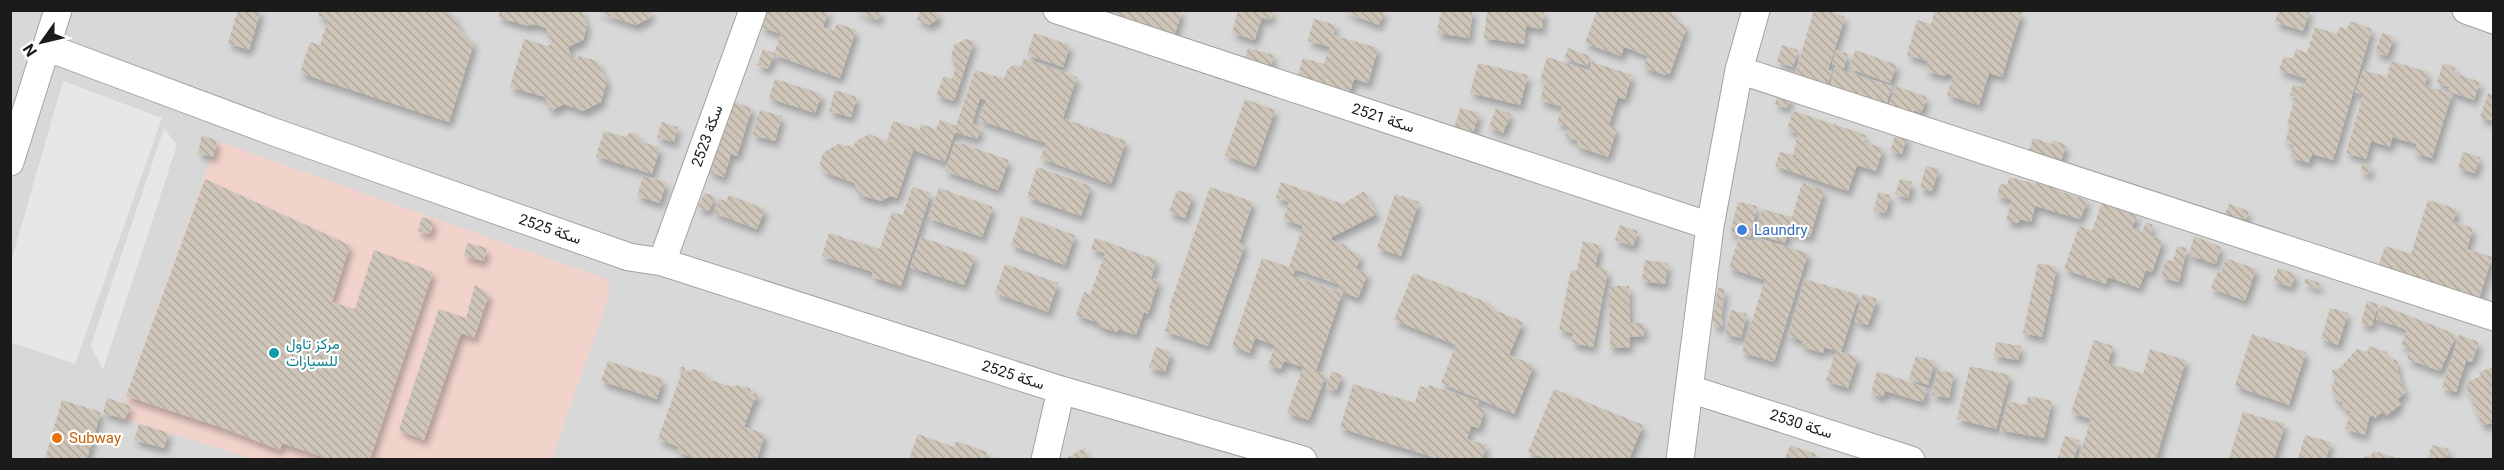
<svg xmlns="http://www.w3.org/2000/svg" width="2504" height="470" font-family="Roboto,Vazirmatn,sans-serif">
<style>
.residential{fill:#d9d8d8}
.commercial{fill:#f1d3cb}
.parking{fill:#e7e7e7}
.building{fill:url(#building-back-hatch);filter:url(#shadow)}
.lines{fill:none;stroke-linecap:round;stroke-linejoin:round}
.minor-casing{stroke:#a2a2a2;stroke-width:29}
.minor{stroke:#fff;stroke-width:27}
.shop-dot{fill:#3f7fe0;stroke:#fff;stroke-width:2}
.culture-dot{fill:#0f9aa8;stroke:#fff;stroke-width:2}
.food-dot{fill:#e8710a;stroke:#fff;stroke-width:2}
.labels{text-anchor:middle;stroke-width:4.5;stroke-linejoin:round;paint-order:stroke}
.street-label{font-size:15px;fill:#1b1b1b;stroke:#fff}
.shop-label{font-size:15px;fill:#366cbe;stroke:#fff;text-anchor:start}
.culture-label{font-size:15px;fill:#0d838f;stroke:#fff;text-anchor:start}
.food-label{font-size:15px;fill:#c56008;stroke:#fff;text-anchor:start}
</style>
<defs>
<pattern id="building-back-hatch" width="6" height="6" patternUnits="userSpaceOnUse" patternTransform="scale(1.5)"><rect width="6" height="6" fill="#cec5b8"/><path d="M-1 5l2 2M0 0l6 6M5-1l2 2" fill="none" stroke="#b0a99e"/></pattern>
<filter id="shadow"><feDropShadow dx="3.5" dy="6" stdDeviation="3" flood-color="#0004"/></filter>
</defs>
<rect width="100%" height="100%" fill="#eeebdf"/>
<path class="residential" d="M11,11H2493V459H11Z"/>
<path class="commercial" d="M217,141L609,280V296L552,459H253L125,419L131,406L124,404L126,396Z"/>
<path class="parking" d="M63,81L162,118L75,364L10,342L11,262Z
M164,128L177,145L103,370L91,346Z"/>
<path class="building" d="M238,10H261L249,50L228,43Z
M320,10H443L453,14L461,32L474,43L449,122L300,73L310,42L320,45L328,19L318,16Z
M500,10H543L550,13L554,10H582L587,25L583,40L568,47L572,60L580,56L597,61L607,81L601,102L583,111L564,104L551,111L545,97L510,87L524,39L547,46L552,43L546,28L534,24L528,26L498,17Z
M652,10L649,18L636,25L595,11Z
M767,10H829L823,27L834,31L837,23L856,30L840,78L774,55L768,69L757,65L763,49L774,53L781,34L761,27Z
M853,10H881L878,20Z
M921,10H936L939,18L929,25L917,19Z
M1106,10H1182L1174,38L1105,16Z
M1238,10H1273L1271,20L1262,17L1255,40L1232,33Z
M1340,10H1385L1379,25Z
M1441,10H1473L1469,38L1437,33Z
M1487,10H1544L1542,29L1526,26L1524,44L1484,38Z
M1597,10H1671L1677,22L1684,24L1686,29L1670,73L1665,75L1643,67L1648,56L1624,47L1621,56L1585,43Z
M1814,10H1828L1845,17L1828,70L1832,71L1828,84L1795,74Z
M1935,10L2022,12L2002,77L1989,73L1979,105L1947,95L1953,76L1946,73L1945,76L1926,71L1928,61L1907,55L1917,20L1931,24Z
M2279,10H2310L2303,31L2275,22Z
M1314,19L1336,25L1333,35L1378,48L1368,83L1354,79L1348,98L1296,82L1303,58L1324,64L1330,47L1308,41Z
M2350,21L2372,29L2333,160L2312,154L2309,163L2290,157L2294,145L2285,142L2290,126L2287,125L2295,97L2290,95L2293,84L2304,88L2307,79L2279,70L2284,56L2293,59L2296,49L2307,53L2315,27L2337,34L2339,27L2347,29Z
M1034,33L1070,45L1063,67L1027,55Z
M2382,33L2394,37L2387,56L2375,52Z
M966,39L974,41L954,101L936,95L944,76L952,79L956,67L951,57L954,45Z
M1782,45L1798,50L1793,67L1777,62Z
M1248,48L1274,55L1266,82L1240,75Z
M1568,48L1590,56L1587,66L1564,58Z
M1836,50L1848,54L1843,71L1892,86L1886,106L1829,88L1836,65L1832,64Z
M1855,50L1897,65L1890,83L1849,68Z
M1547,57L1590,71L1592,62L1632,75L1625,99L1618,97L1609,125L1617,128L1608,157L1576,146L1578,141L1565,136L1568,126L1557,123L1562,107L1540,100L1545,83L1540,81Z
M1024,58L1077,77L1063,118L1126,141L1111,184L1040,158L1046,143L979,120L986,100L980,98L972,124L981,127L977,139L955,132L945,162L897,144L913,151L897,198L891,196L881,201L860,195L854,183L825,172L820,163L823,153L838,144L853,147L856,141L869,134L894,144L887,140L893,121L920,130L921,124L936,129L940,120L956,126L975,70L1004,79L1008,68L1014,65L1021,67Z
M2391,61L2428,72L2425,85L2452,94L2432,158L2414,153L2417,144L2392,137L2390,147L2371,141L2366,159L2346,153L2363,95L2355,92L2363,70L2387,77Z
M1478,63L1528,75L1520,105L1470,93Z
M2443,63L2456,68L2454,73L2480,82L2474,100L2448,91L2449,87L2437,82Z
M775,79L822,94L815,113L769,98Z
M1896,86L1927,97L1921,113L1914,110L1912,116L1888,107Z
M835,90L857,97L851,117L829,111Z
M2488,93L2493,95V121L2480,117Z
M1778,94L1791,98L1787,108L1775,104Z
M723,98L752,108L737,156L731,154L724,177L712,173L704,158Z
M1245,99L1275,110L1255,167L1225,155Z
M1460,108L1479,113L1473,134L1454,129Z
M1496,108L1511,114L1503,133L1489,127Z
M760,110L782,116L775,141L752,135Z
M1793,111L1866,135L1864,142L1883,148L1876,171L1857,165L1848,191L1775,166L1780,152L1793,155L1798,133L1787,129Z
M662,122L678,127L674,142L657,137Z
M604,131L625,137L631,132L637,134L640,141L660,148L652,174L596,156Z
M1896,133L1907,136L1902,154L1890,151Z
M202,135L217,141L213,157L198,153Z
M2033,138L2052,144L2053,140L2066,145L2059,167L2027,156Z
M955,141L1009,160L998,190L945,171Z
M2463,152L2480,157L2475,173L2458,168Z
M2361 169a5 5 0 1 1 10 0a5 5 0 1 1-10 0Z
M1926,166L1939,169L1932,191L1920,188Z
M1037,167L1091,186L1081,216L1027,197Z
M643,176L666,182L660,203L637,196Z
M2009,177L2036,184L2037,179L2055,184L2053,189L2088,200L2080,219L2035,206L2031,222L2020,219L2018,223L2006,220L2012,200L1997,196L2000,184L2007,185Z
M205,179L350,245L332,302L355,309L374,250L433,272L370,459H329L282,443L280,450L226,429L126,396Z
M1900,179L1912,182L1908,198L1895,194Z
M1281,182L1343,204L1364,191L1377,214L1332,237L1331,240L1348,246L1347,250L1361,255L1356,269L1368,273L1358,298L1337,290L1340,285L1295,269L1292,276L1342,293L1316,371L1326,375L1309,420L1287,413L1303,367L1284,361L1281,369L1268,365L1275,345L1255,338L1250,353L1232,346L1262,258L1289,267L1303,226L1283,219L1289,202L1276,198Z
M1802,183L1824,190L1810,237L1789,231L1785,243L1754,234L1762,209L1792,217Z
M912,187L931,193L901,286L872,277L873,272L822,256L829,233L880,249L892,212L903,215Z
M1210,187L1253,202L1239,243L1245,245L1208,346L1165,331L1172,309L1169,308Z
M939,188L993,207L982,237L928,218Z
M1177,190L1193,195L1185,218L1169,212Z
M1878,192L1890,195L1886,213L1874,210Z
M704,193L715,196L709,211L698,207Z
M1395,194L1419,202L1401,256L1377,248Z
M729,195L765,209L757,229L714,213L719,199L726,201Z
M2428,200L2457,209L2453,222L2473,228L2467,249L2492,257L2476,309L2384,275L2387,266L2379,264L2385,246L2411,254Z
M1738,202L1757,206L1750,238L1730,233Z
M2102,202L2137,215L2132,228L2142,232L2146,222L2153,225L2149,235L2163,240L2152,272L2146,270L2139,288L2108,277L2106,284L2064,269L2079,226L2092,231Z
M2229,204L2249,211L2240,235L2220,227Z
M1021,216L1075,235L1065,265L1011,245Z
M422,217L434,221L430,234L418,231Z
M1620,225L1638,231L1633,246L1615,240Z
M2194,236L2221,247L2216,264L2189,255Z
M921,237L975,256L964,285L910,267Z
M1739,237L1760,243L1762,239L1808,253L1774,362L1742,352L1765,280L1729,268Z
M1095,238L1157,260L1151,278L1159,280L1148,314L1144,312L1136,335L1118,329L1117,332L1098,326L1099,323L1076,315L1084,292L1090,294L1105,253L1091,249Z
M1583,241L1600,245L1595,267L1608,270L1593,347L1572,343L1573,333L1559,330L1571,270L1577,271Z
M467,243L487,248L484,261L464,256Z
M2177,246L2187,248L2179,282L2161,277L2165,260L2173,261Z
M2226,258L2256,269L2245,301L2211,288L2218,271L2221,272Z
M1645,260L1668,263L1665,284L1642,281Z
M2038,263L2057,267L2042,337L2023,333Z
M1005,264L1058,283L1048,312L995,293Z
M2278,268L2296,274L2291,287L2273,281Z
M1413,273L1491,304L1490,308L1523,322L1509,355L1534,365L1514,414L1441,383L1456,345L1394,320Z
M2306,278L2320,283L2318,289L2304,283Z
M1805,279L1859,295L1841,352L1858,357L1848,388L1826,381L1836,351L1824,347L1823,353L1801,346L1803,341L1788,336Z
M475,285L489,294L474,338L461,333L424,440L399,430L439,309L466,318Z
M1609,286H1629L1630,323H1644V336L1629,337L1630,347L1610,348Z
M1718,288L1725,289L1721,317L1723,325L1715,328L1713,319Z
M1863,294L1877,299L1868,325L1855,321Z
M2367,301L2378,304L2372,326L2361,324Z
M2381,305L2453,333L2456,336L2440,371L2407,359L2411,349L2401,345L2407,330L2376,319Z
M2330,308L2348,313L2338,345L2321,339Z
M1731,310L1747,314L1741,338L1725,334Z
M2252,334L2306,352L2289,405L2235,386Z
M2459,335L2479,342L2472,362L2466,361L2456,392L2442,388Z
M2094,340L2113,346L2108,363L2143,374L2150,349L2186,360L2156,459H2088L2079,457L2091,419L2071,413Z
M1996,342L2021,346L2018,360L1994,356Z
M2369,346L2387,352L2386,357L2398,361L2397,367L2402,386L2406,392L2398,399L2401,404L2386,416L2382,412L2375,418L2373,415L2369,418L2365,435L2345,429L2351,411L2343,409L2342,401L2336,402L2331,384L2335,383L2332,370L2339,369L2357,349L2367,352Z
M1156,347L1171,352L1165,372L1149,367Z
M1916,356L1935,361L1928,385L1909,379Z
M608,361L663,379L657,399L601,381Z
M684,366L686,372L694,369L705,373L708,379L732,387L738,385L750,388L752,394L757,392L759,396L754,400L744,427L765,434L757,459H720L713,457L712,459H697L677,452L679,447L658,439L681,375L679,368Z
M1970,366L2010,375L1996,429L1957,419Z
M2493,367V423L2482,425L2465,383L2481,376L2479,372Z
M1938,370L1954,373L1949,398L1932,395Z
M1332,371L1342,375L1336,391L1326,388Z
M1877,371L1927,388L1923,402L1885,391L1883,397L1871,394Z
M1353,384L1415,403L1420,386L1428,388L1429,385L1479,401L1477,407L1485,409L1479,428L1471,426L1467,439L1487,445L1482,459H1439L1340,428Z
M1554,389L1643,425L1629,459H1547L1528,452Z
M2028,396L2052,401L2044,438L2000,430L2008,401L2026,405Z
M107,398L131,406L125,419L103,413Z
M62,400L101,412L87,459H45Z
M2243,412L2285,424L2274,459H2229Z
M139,424L169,433L164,448L134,440Z
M918,434L954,447L956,441L987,452L985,459H909Z
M2305,435L2331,442L2326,459H2298Z
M2065,436L2079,440L2074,459L2058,458Z
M1790,445L1816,454L1815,459H1785Z
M2432,445L2449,449L2446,459H2428Z
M1086,447L1084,459H1065Z
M2373,451L2400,459H2364L2366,455L2371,456Z"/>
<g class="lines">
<defs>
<path id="minor" d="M1057,10L1710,226
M2466,10L2494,20
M46,47L274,132L629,257L662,262L1061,390L1303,460
M1739,70L2494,317
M10,162L58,10
M662,262L753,10
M1690,389L1911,460
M1045,460L1061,390
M1680,460L1710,226L1739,70L1756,10"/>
</defs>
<use href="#minor" class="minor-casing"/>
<use href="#minor" class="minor"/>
</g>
<circle class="shop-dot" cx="1742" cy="230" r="6"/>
<circle class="culture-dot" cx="274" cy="353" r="6"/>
<circle class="food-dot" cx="57" cy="438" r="6"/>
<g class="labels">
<g class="street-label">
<text transform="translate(1383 118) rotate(18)" y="5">سكة 2521</text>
<text transform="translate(707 136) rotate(-70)" y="5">سكة 2523</text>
<text transform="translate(550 229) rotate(19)" y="5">سكة 2525</text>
<text transform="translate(1013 375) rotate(18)" y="5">سكة 2525</text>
<text transform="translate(1801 424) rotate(18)" y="5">سكة 2530</text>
</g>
<g class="shop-label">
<text x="1754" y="235">Laundry</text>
</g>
<g class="culture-label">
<text x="286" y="349">مركز تاول<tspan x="286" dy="17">للسيارات</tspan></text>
</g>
<g class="food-label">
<text x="69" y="443">Subway</text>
</g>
</g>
<rect width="2504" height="470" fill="none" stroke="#1b1b1b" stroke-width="24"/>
<g transform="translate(42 42) rotate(236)" stroke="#ffffff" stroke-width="4.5" paint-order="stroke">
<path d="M0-4.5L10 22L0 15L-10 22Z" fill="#1b1b1b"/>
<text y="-9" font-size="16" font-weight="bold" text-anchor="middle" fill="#1b1b1b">N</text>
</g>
</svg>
